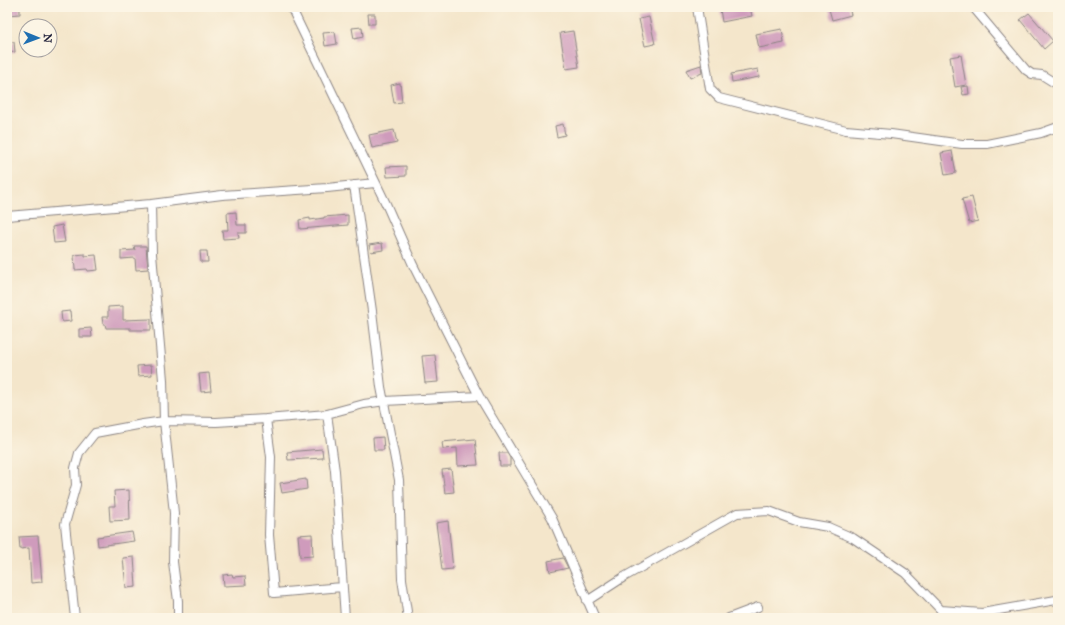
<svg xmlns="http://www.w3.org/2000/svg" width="1065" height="625" font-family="'IM FELL Great Primer',serif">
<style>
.building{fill:#cf9bbc}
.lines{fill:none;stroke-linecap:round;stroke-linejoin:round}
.minor-casing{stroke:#8b8483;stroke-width:10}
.minor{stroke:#fff;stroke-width:8}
</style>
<rect width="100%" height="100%" fill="#fcf5e5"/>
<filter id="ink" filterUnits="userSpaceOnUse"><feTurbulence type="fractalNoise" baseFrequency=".025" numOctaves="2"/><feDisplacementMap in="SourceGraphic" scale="8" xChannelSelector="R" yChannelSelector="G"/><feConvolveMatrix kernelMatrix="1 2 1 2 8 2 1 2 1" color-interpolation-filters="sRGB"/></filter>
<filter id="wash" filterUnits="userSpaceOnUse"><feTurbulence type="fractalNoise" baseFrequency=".012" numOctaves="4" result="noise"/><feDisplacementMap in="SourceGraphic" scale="16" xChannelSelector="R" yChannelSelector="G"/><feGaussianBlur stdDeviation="0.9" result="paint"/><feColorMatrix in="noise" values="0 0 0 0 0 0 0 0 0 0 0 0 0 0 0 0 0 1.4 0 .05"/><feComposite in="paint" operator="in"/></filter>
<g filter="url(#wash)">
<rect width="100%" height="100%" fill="#f4e6cb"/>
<g id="blocks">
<path class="building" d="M7,7H20V14L7,15Z
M729,7L730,10L750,7L752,16L722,22L720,9Z
M838,7H849L851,15L832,20L829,9Z
M1029,13L1053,41L1044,49L1020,20Z
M368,14H375V24H369Z
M649,17L655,44L645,46L639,19Z
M362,27L363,37L354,39L352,28Z
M782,29L784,43L759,48L756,34Z
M573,31L579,67L566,69L560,33Z
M335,32L337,44L325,46L323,33Z
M7,42H14L15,52L7,53Z
M961,55L966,85L955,87L950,57Z
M701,65L702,73L690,78L686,70Z
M758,69L759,77L732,82L731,74Z
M400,83L402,102L394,103L391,85Z
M968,86L969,94L963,95L961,87Z
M563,124L565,135L557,137L555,126Z
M394,130L397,143L372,148L369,135Z
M952,151L956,173L945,175L941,153Z
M406,166V176L387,177L386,167Z
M972,197L978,221L969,223L962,199Z
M236,212L237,225H246V233H238L239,238L223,239L222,230H228L227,213Z
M348,215V225L300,229L299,220L310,218V220L324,218V217Z
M62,225L65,242L54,243L52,227Z
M382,243L383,250L371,252L369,245Z
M134,246H146L148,269L136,270L135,258L121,259V251L135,250Z
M200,251H207L208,262H201Z
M85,254V256L96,255L98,270L88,271L87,269L75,270L74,255Z
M123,306V320L151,319V330H130V328H106L105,324H103L102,317H108V307Z
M70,311L71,321L62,322L61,312Z
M91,328L92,337H79V329Z
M435,355L438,382L425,383L422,356Z
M151,365L152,375L138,376L137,366Z
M209,373L211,391L201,392L199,374Z
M383,437L384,450H374L373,438Z
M475,439L478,465L458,466L457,448L443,449L442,442Z
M322,449L323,458L288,460L287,452Z
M499,453H507L510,458V466H500Z
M451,469L454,492L445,493L442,470Z
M306,479L307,489L282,493L280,483Z
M129,490L130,520L110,521L109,506H115L114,491Z
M448,521L453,569L442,570L436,523Z
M132,532L134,541L98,546L97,537Z
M312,534L313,556L300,557L298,535Z
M38,536L42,582L31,583L29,548L20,549L19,537Z
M134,557L136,587L126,588L123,558Z
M563,558L568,568L550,572L548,561Z
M232,574L233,577L245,576L246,585L224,586L223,575Z"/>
</g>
</g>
<g filter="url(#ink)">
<use href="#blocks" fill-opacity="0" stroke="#8b8483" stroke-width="1"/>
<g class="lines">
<defs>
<path id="minor" d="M291,7L387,206L413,265L479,396L552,518L595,618
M697,7L710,89L719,98L846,130L891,134L962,144H987L1041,133L1058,127
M973,7L1026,70L1032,74L1042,75L1058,85
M354,185L372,311L381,387L399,480L402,579L408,618
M151,204L152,254L163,380L164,421L174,513L173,562L178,601V618
M7,216L151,204L222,195L327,188L375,183
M327,414L335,471L345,618
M266,419L271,457L269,535L274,593L342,587
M587,601L624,577L737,513L769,511L799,522L828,527L853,538L905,573L941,610L945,618
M941,610L982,613L1056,600
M75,618L65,524L76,485L75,468L79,453L95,433L143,424L164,421L216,422L266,419L327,414L364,404L385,401L479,396
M729,618L758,607"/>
</defs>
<use href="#minor" class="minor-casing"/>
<use href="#minor" class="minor"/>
</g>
</g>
<rect width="1065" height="625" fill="none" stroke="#fcf5e5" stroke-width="24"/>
<g transform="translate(38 38) rotate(91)"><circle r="19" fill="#fcf5e5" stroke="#a5a1a1"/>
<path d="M0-3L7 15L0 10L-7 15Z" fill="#1f6fb2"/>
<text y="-6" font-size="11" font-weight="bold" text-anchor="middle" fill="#22223b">N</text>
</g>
</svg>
